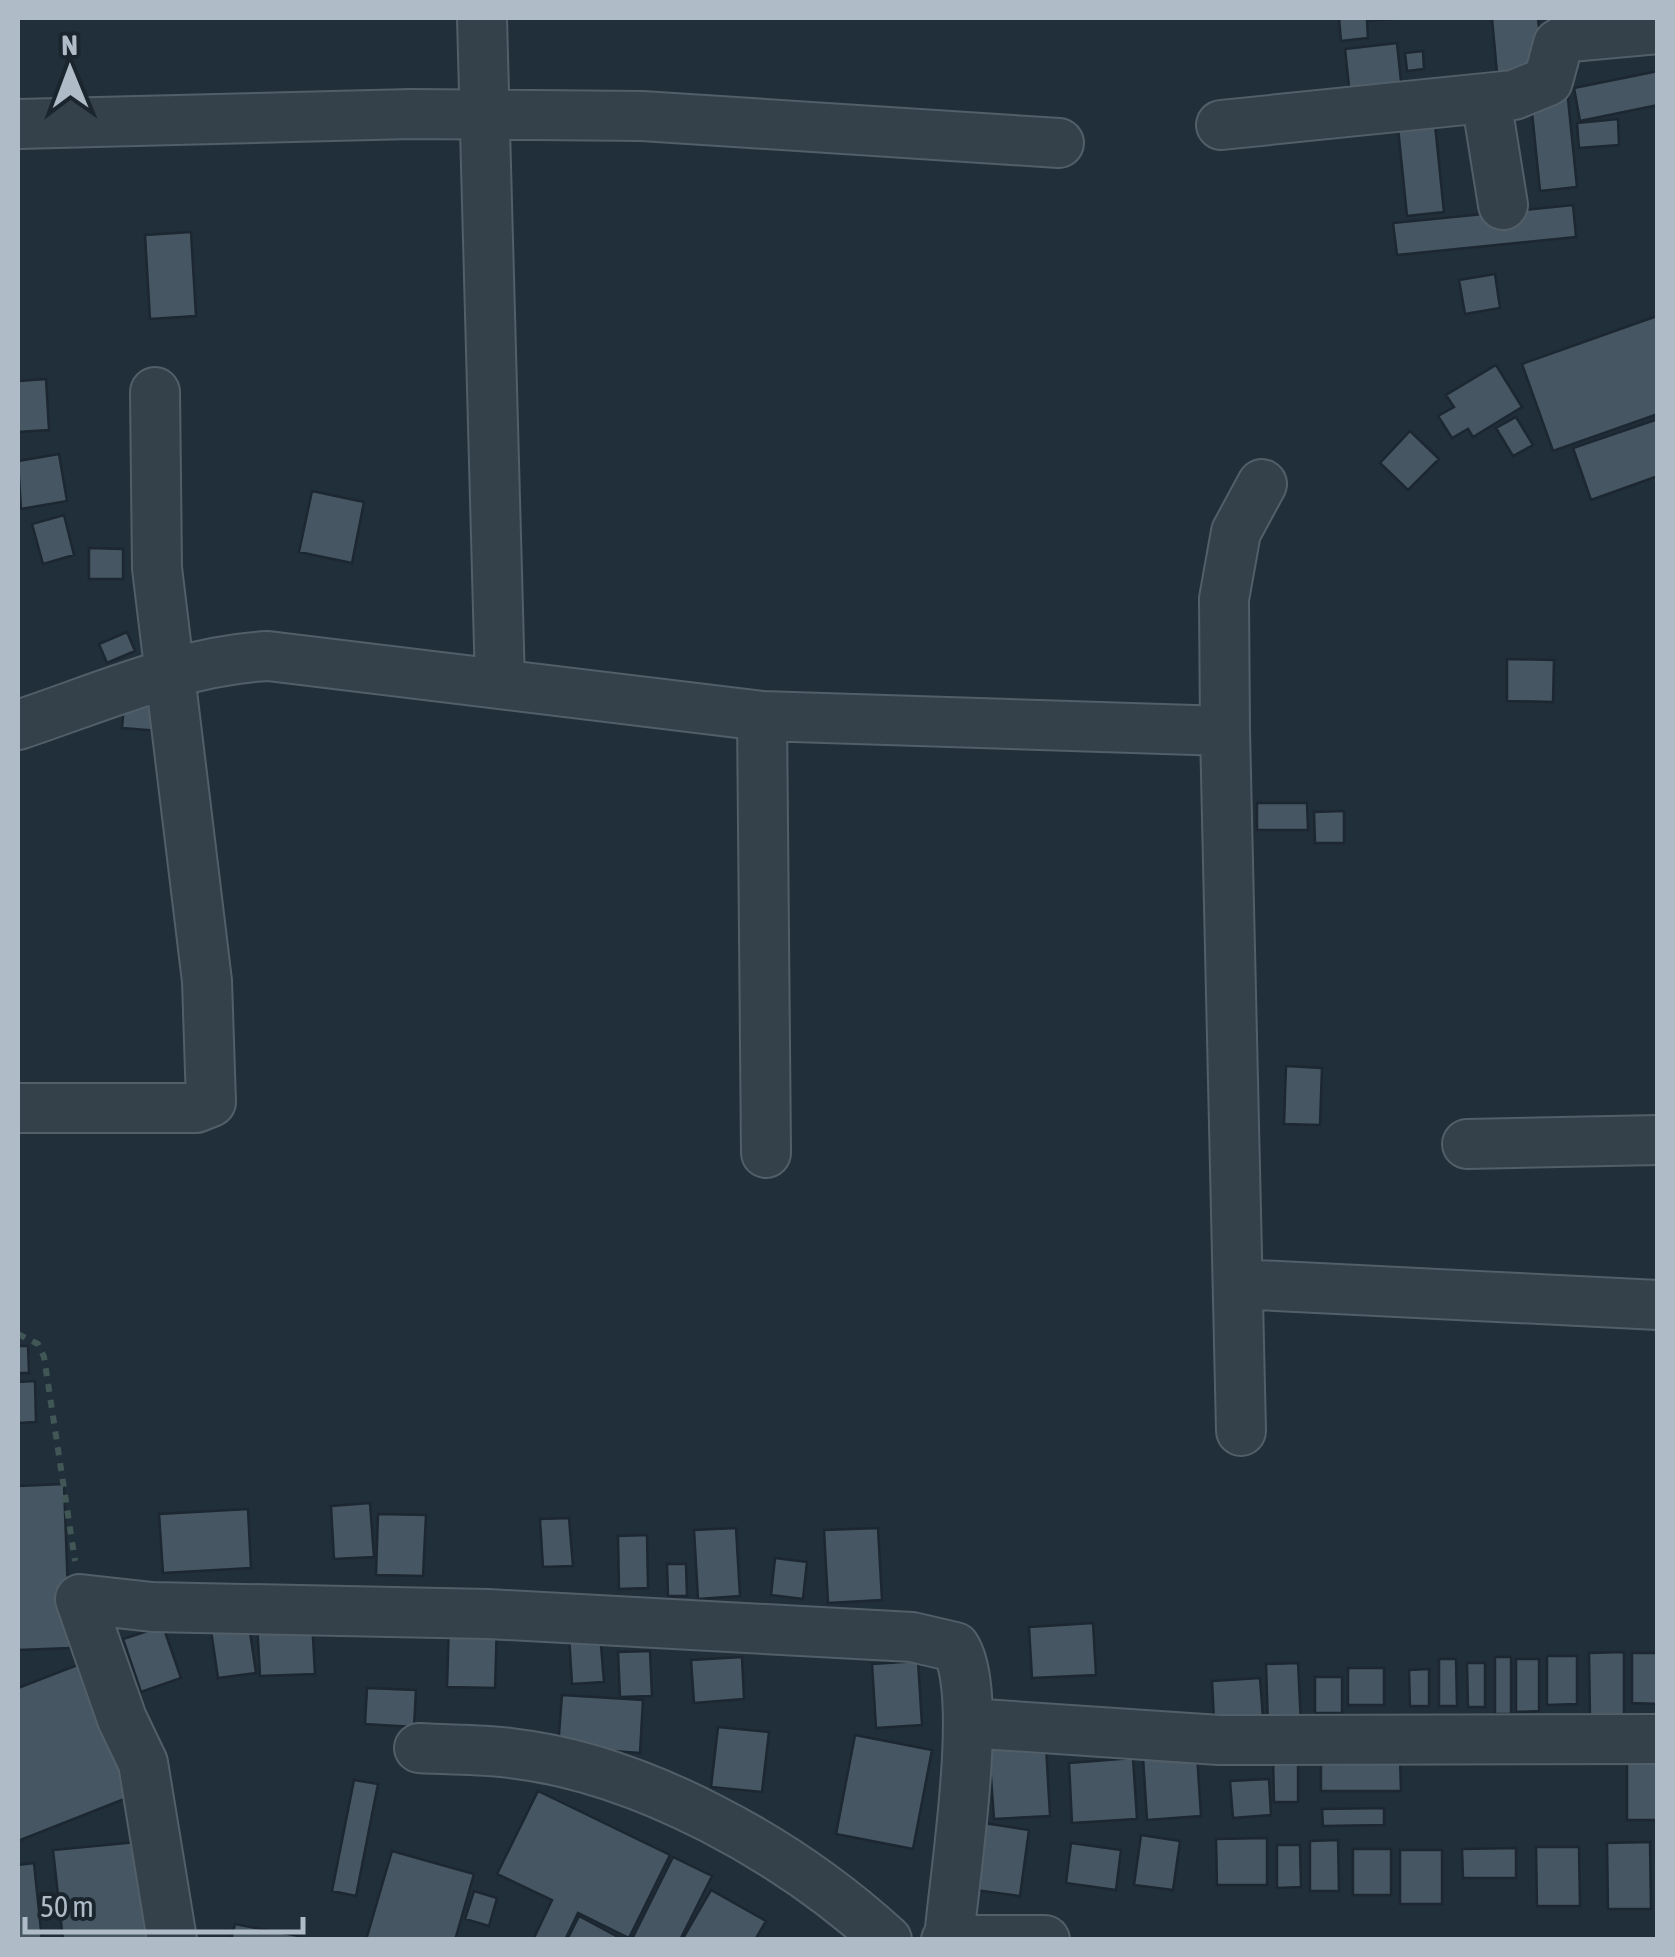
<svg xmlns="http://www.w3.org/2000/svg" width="1675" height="1957" font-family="'Asap Condensed',sans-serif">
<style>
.building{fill:#465763;stroke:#1c2731;stroke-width:2.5}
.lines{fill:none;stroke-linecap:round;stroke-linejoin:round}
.minor-casing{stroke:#525e68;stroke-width:52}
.path{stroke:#405756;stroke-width:6;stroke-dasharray:8 8;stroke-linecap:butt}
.minor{stroke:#34414a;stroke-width:48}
</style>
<rect width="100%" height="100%" fill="#212f3a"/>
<path class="building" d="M1339,18H1403L1367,21L1368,38L1341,41Z
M1492,18H1538L1543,68L1497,73Z
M1397,43L1402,91L1350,96L1345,49Z
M1423,51L1424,69L1407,71L1405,53Z
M1658,71V105L1580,121L1574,88Z
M1567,89L1577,187L1540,191L1530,93Z
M1433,105L1444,212L1407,216L1396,109Z
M1618,119L1619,145L1579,148L1577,123Z
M1573,205L1576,237L1397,255L1393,223Z
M191,232L196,316L150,319L145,235Z
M1495,274L1500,308L1465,314L1459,280Z
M1657,316L1658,414L1553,451L1522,364Z
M1496,365L1522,407L1473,437L1468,429L1452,438L1438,416L1454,407L1446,395Z
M46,379L49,430L18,432V381Z
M1516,417L1533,445L1513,456L1496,428Z
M1658,419V476L1591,500L1573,448Z
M1410,431L1439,459L1408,490L1380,463Z
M59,454L67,501L21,509L18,461Z
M312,491L364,502L352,563L299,552Z
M64,515L74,555L43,564L32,524Z
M89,548L123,549V579H89Z
M127,632L135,651L107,663L99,644Z
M1507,659L1554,660L1553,702L1507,701Z
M124,705L162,708L159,731L122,728Z
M1257,803H1307L1308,830H1257Z
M1344,811V843H1315L1314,812Z
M1286,1066L1322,1068L1320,1125L1284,1124Z
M18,1346H28L29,1373H18Z
M35,1381L36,1422L18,1423V1382Z
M64,1484L70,1648L18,1650V1486Z
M370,1503L374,1557L334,1559L331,1506Z
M248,1509L251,1568L163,1573L159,1514Z
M378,1514L426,1515L423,1576L376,1575Z
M569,1518L573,1566L543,1567L540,1519Z
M736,1528L740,1596L698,1599L694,1530Z
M878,1528L882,1600L828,1603L824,1530Z
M647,1535L648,1588L619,1589L618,1536Z
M775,1558L807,1562L803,1599L771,1595Z
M667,1564H686L687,1596H668Z
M248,1618L256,1673L218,1678L210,1624Z
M312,1619L315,1674L260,1676L257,1622Z
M449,1622L497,1624L495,1688L447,1687Z
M1093,1623L1096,1675L1032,1678L1029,1627Z
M163,1626L181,1678L141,1692L123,1639Z
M600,1633L604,1682L572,1684L569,1635Z
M650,1651L652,1696L620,1697L618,1652Z
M1624,1652V1717H1590L1589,1653Z
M1632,1653H1658V1704L1632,1703Z
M1547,1656H1577V1704L1547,1705Z
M742,1657L744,1699L694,1703L691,1660Z
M1495,1657H1511V1714H1495Z
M1439,1659H1456L1457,1706H1439Z
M1516,1659H1539V1711L1516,1712Z
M918,1661L922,1725L876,1728L872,1664Z
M85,1662L137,1794L18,1841V1688Z
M1298,1663L1301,1725L1268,1726L1266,1664Z
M1467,1663H1485V1707H1468Z
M1348,1668H1384V1705H1348Z
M1429,1669V1706H1410L1409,1670Z
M1315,1677H1342V1713H1315Z
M1260,1678L1263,1718L1214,1721L1212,1681Z
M367,1688L416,1690L414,1727L365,1724Z
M562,1695L643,1700L640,1753L558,1747Z
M718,1727L769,1732L762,1792L711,1787Z
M855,1735L932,1750L913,1849L836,1834Z
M1046,1746L1050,1816L994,1819L989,1750Z
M1197,1754L1201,1816L1147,1820L1143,1757Z
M1298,1756V1802H1274L1273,1757Z
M1321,1757H1400L1401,1791H1321Z
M1133,1758L1137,1819L1072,1823L1069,1763Z
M1627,1760H1658V1820H1627Z
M1269,1779L1271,1815L1233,1818L1230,1781Z
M354,1780L378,1784L356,1896L332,1891Z
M538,1791L670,1855L629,1938L578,1913L565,1940H533L552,1900L497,1874Z
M1384,1808V1825L1323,1826L1322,1809Z
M984,1823L1029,1830L1020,1896L975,1890Z
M1141,1835L1180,1841L1173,1890L1134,1885Z
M1267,1838V1885H1217L1216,1839Z
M1338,1840L1339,1891H1310V1841Z
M137,1842L147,1940H63L53,1850Z
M1650,1842L1651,1909H1608L1607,1843Z
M1071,1843L1121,1850L1116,1890L1066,1883Z
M1277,1845H1300L1301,1887L1277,1888Z
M1536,1847H1579L1580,1906H1537Z
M1516,1848V1878H1463L1462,1849Z
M1353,1849H1391V1895H1353Z
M1400,1850H1442V1904H1400Z
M392,1851L474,1874L455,1940H366Z
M673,1857L712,1876L680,1940H638L633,1937Z
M34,1863L42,1940H18V1865Z
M711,1890L766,1921L755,1940H682Z
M474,1891L497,1898L489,1926L465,1919Z
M579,1916L618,1937L617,1940H567Z
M235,1924L304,1937L303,1940H231Z"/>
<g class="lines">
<defs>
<path id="minor" d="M482,18L500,684
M1486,99L1503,205
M18,124L411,114L642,116L1059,143
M1221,125L1514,95L1548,81L1558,44L1570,37L1658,29
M762,716L766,1153
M18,725C97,699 183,660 268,656L762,716L1225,731L1241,1431
M1225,731L1224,599L1236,532L1262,484
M18,1108H196L211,1102L207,981L157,568L155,392
M1467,1144L1658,1140
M1238,1284L1658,1305
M968,1723L1219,1740L1658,1739
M419,1748C449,1750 480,1749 510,1753C643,1768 790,1851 887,1940
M172,1940L143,1763L122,1719L80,1599L152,1607L488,1614L912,1637L955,1647C985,1691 954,1878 949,1939
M946,1940H1045"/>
</defs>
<use href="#minor" class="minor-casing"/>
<path class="path" d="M18,1334L38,1344L44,1357L75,1561"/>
<use href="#minor" class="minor"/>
</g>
<rect width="1675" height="1957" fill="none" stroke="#afbbc6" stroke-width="40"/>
<g transform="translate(70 70) rotate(359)" stroke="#1a252e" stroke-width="8" paint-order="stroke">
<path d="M0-8L18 38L0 25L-18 38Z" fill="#afbbc6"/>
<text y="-15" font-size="28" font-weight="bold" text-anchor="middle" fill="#afbbc6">N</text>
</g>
<path d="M25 1917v15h278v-15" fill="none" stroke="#afbbc6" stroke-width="5"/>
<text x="40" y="1917" font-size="30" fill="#afbbc6" stroke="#1a252e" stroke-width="8" paint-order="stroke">50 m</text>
</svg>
